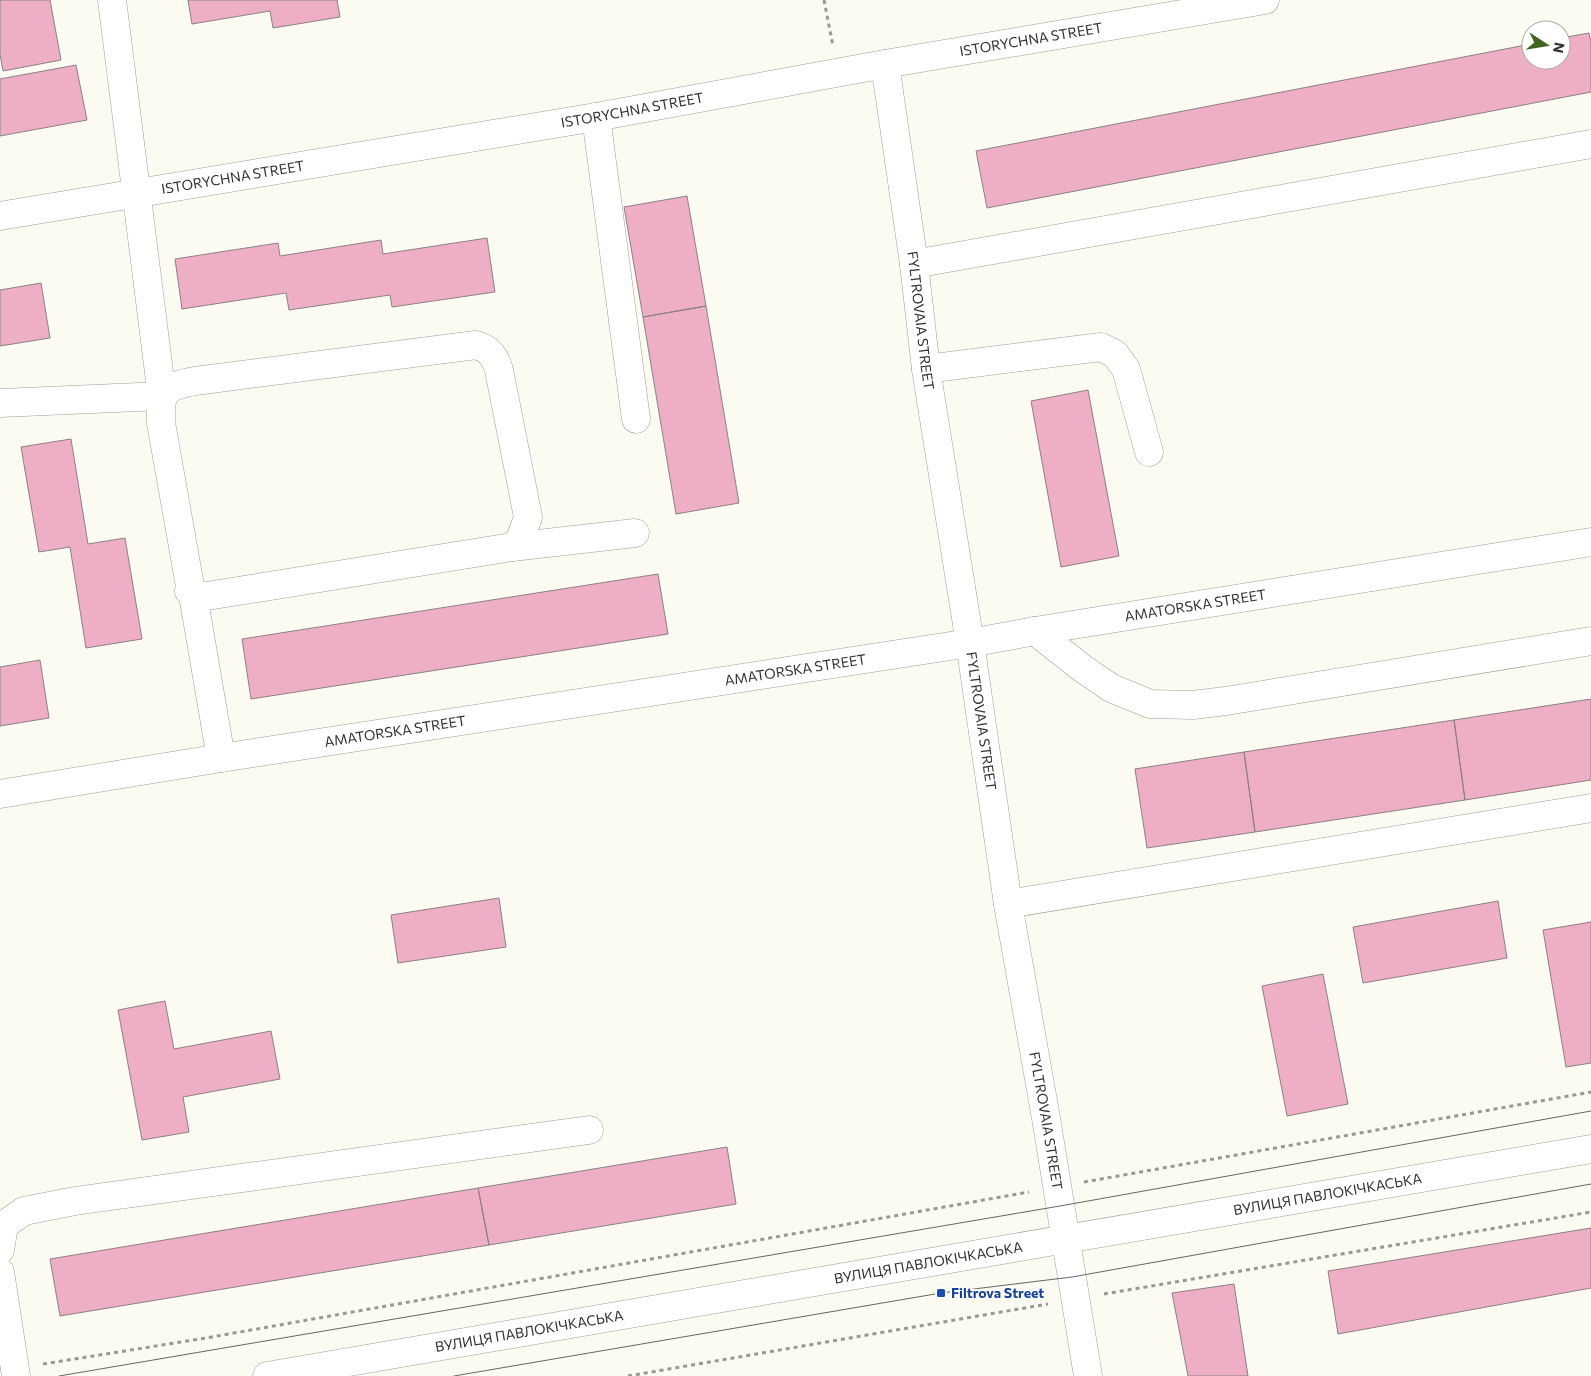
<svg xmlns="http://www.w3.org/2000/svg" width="1591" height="1376" font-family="Commissioner,sans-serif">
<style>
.building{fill:#eeaec5;stroke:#8a8184}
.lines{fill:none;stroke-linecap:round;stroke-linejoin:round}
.minor-casing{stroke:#a09e95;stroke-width:29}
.path{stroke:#999892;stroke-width:3;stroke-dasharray:4 4;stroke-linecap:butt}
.minor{stroke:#fff;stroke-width:28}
.tram{stroke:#676661;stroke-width:1}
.transit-dot{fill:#1a4fb4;stroke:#fff;stroke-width:2}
.labels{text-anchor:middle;stroke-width:4;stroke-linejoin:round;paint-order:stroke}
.street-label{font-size:14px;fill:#33322f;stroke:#fff}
.transit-label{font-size:14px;font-weight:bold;fill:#164399;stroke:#fff;text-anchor:start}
</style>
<rect width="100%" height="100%" fill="#fcfbf1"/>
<path class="building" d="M0,0H50L61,60L3,71L0,54Z
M188,0H337L340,17L273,28L270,11L192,24Z
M1589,33L1591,43V92L987,208L976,151L1531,44V60H1561V38Z
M76,65L87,120L0,136V79Z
M687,196L706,306L643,317L624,207Z
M487,238L495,292L392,307L390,295L289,310L286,293L182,309L175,259L278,243L280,256L381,240L383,254Z
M41,283L50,338L0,346V290Z
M706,306L739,503L676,514L643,317Z
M1088,390L1119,556L1061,567L1031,401Z
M71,439L88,544L125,538L142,639L86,648L70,547L39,552L21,447Z
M658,574L668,634L251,699L242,639Z
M40,660L49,718L0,726V667Z
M1591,699V780L1465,800L1454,720Z
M1454,720L1465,800L1255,832L1244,752Z
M1244,752L1255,832L1147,848L1135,769Z
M499,898L506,947L398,963L391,915Z
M1498,901L1507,958L1363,983L1353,927Z
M1591,922V1063L1566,1067L1543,930Z
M1323,974L1348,1104L1287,1116L1262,986Z
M165,1001L174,1049L271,1031L280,1079L183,1097L189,1132L142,1140L118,1010Z
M727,1147L736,1204L489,1245L478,1188Z
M478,1188L489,1245L60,1316L50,1259Z
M1591,1228V1288L1338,1334L1328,1271Z
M1234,1284L1248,1376H1188L1172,1293Z"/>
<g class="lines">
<defs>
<g id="minor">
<path id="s1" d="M885,64L914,264L926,369L970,643L1008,904L1046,1118L1088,1376"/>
<path d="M596,117L636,419"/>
<path id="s2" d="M0,216L596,117L885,64L1265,0"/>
<path d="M914,264L1591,144"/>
<path d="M926,369L1101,347L1115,354L1126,369L1149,452"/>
<path d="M0,403L162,396L112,0"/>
<path d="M512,547L635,533"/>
<path d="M193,595L189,591L190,586L161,423C160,391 164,387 195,381L476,345C490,349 495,357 499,370L528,517L520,540L512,547L207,596L193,595L221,758"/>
<path d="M1035,631L1082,668L1111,688L1150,704L1193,705L1226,701L1591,641"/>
<path id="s3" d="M0,794L221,758L970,643L1035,631L1591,542"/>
<path d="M1008,904L1591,808"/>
<path d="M0,1250L4,1225L24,1211L75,1201L589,1130"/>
<path d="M0,1272L16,1376"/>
<path id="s4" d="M267,1376L1591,1149"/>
</g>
</defs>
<use href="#minor" class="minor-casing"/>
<path class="path" d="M824,0L833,46
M1084,1182L1591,1092
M1104,1294L1591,1212
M43,1364L206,1338L1029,1192
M628,1376L1048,1304"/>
<use href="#minor" class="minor"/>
<path class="tram" d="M59,1376L1060,1206L1591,1111
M454,1376L941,1293L1072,1277L1591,1184"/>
</g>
<rect class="transit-dot" x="936" y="1288" width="10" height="10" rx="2.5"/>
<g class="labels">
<g class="street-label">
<text dy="5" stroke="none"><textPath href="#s2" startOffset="1046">ISTORYCHNA STREET</textPath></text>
<text dy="5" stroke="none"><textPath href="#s2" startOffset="641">ISTORYCHNA STREET</textPath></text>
<text dy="5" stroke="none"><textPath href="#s2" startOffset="236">ISTORYCHNA STREET</textPath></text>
<text dy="5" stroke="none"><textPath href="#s1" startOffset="259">FYLTROVAIA STREET</textPath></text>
<text dy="5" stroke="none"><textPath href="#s3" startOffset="1210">AMATORSKA STREET</textPath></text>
<text dy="5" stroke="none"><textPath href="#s3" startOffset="805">AMATORSKA STREET</textPath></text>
<text dy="5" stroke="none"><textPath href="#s1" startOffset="664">FYLTROVAIA STREET</textPath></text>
<text dy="5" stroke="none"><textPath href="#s3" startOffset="400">AMATORSKA STREET</textPath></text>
<text dy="5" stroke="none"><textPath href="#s1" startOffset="1069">FYLTROVAIA STREET</textPath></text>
<text dy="5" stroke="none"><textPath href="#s4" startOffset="1076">ВУЛИЦЯ ПАВЛОКІЧКАСЬКА</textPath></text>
<text dy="5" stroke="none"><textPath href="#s4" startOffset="671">ВУЛИЦЯ ПАВЛОКІЧКАСЬКА</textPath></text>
<text dy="5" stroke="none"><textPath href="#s4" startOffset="266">ВУЛИЦЯ ПАВЛОКІЧКАСЬКА</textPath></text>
</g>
<g class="transit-label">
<text x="951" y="1298">Filtrova Street</text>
</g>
</g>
<g transform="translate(1546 45) rotate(102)"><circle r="24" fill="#ffffff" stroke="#adadac"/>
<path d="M0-4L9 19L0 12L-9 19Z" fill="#406721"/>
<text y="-8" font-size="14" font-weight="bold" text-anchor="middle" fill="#33322f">N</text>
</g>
</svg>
